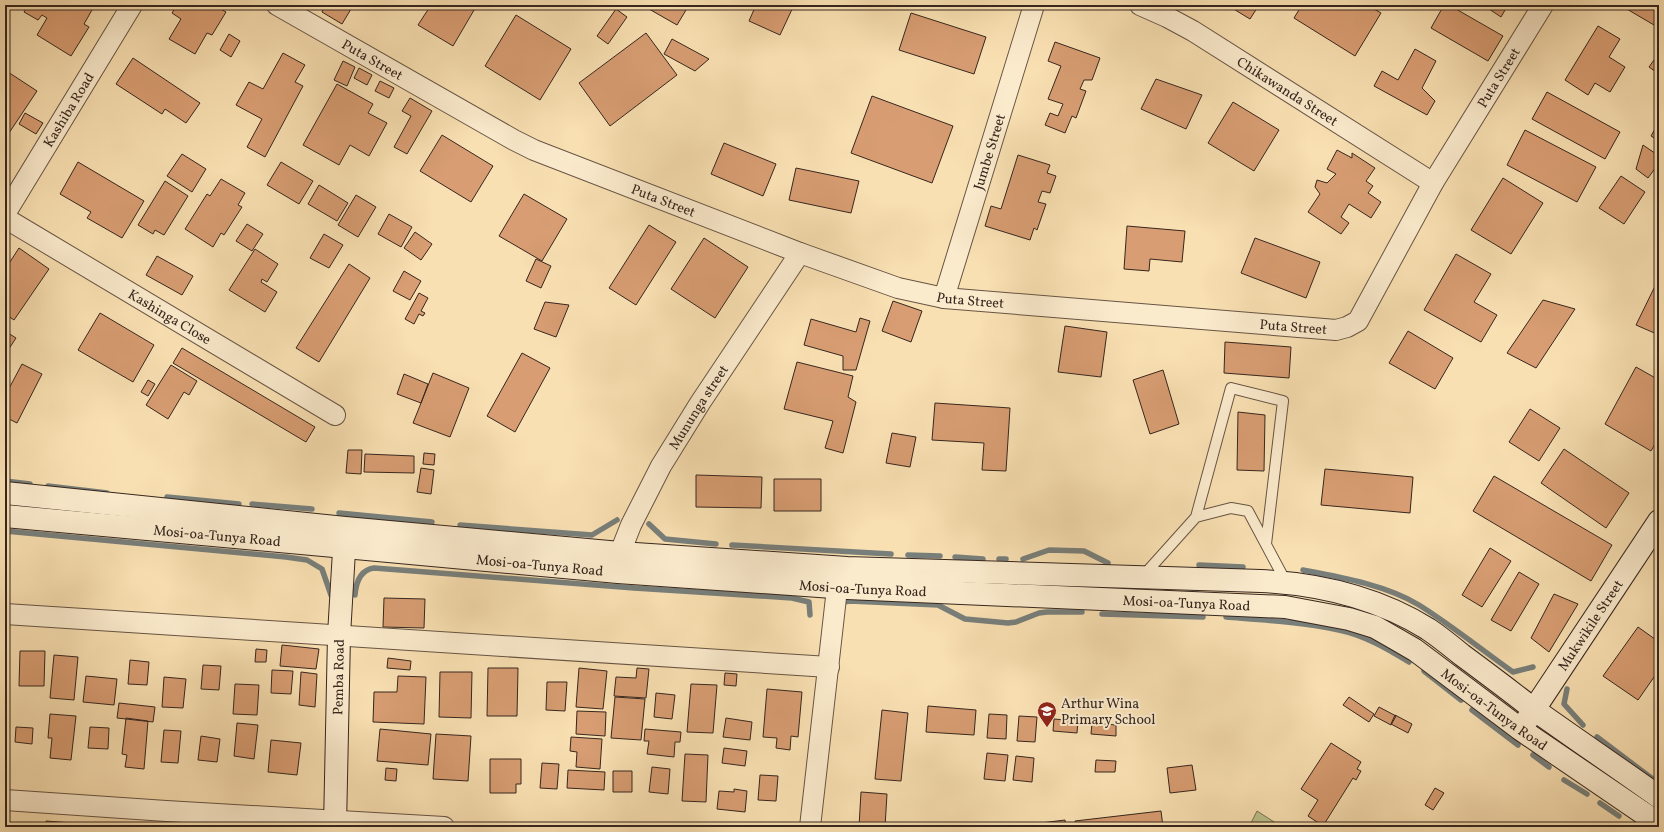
<svg xmlns="http://www.w3.org/2000/svg" width="1664" height="832" font-family="Vollkorn,serif">
<style>
.green{fill:#bec28c;stroke:#7a7455}
.lines{fill:none;stroke-linecap:round;stroke-linejoin:round}
.stream{stroke:#787f7b;stroke-width:5.5}
.building{fill:#d89d72;stroke:#36261e}
.lane-casing{stroke:#675443;stroke-width:12}
.street-casing{stroke:#675443;stroke-width:22}
.secondary-casing{stroke:#36261e;stroke-width:24}
.lane{stroke:#fbebcd;stroke-width:10}
.street{stroke:#fbebcd;stroke-width:20}
.secondary{stroke:#fbebcd;stroke-width:22}
.labels{text-anchor:middle;stroke-width:4;stroke-linejoin:round;paint-order:stroke}
.street-label{font-size:14px;fill:#36261e;stroke:#fbebcd}
.poi-label{font-size:14px;fill:#36261e;stroke:#fbebcd;text-anchor:start}
</style>
<rect width="100%" height="100%" fill="#f9e0b2"/>
<filter id="stains"><feTurbulence type="fractalNoise" baseFrequency=".005" numOctaves="4"/><feColorMatrix values="0 0 0 0 .2 0 0 0 0 .09 0 0 0 0 .02 0 0 0 .5 -.17"/></filter>
<radialGradient id="worn" r=".72"><stop offset=".6" stop-color="#630" stop-opacity="0"/><stop offset="1" stop-color="#630" stop-opacity=".3"/></radialGradient>
<path class="green" d="M1257,811L1282,827H1249Z"/>
<g class="lines">
<path class="stream" d="M5,481L30,484
M48,486L107,493
M167,497L239,504
M252,504L312,509
M339,513L432,522
M649,524L665,539L716,544
M460,525L592,535L617,520
M5,531L286,557L307,560L322,569L331,595
M732,545L891,554
M908,555L940,556
M955,557L983,559
M999,559H1006
M1023,559L1049,550L1084,551L1108,563
M1199,565L1243,567
M1303,570C1340,577 1386,585 1419,605C1451,625 1482,650 1513,672L1533,667
M355,595C356,582 360,570 374,568L634,588L792,598L809,602L810,615
M842,608L844,602L850,601L938,605L965,619L1008,623L1016,622L1039,613L1047,612H1082
M1102,614L1203,617
M1226,617C1264,620 1302,622 1339,630C1364,635 1388,649 1409,662
M1424,671L1461,700
M1567,689L1564,704L1583,725
M1472,710L1518,745
M1597,737L1658,783
M1533,755L1549,767
M1564,780L1587,794
M1600,803L1619,816"/>
</g>
<path class="building" d="M28,5H85L92,10L84,24L89,27L71,56L37,35L47,18L42,15L38,20L24,12Z
M177,5H214L226,12L212,35L207,33L195,54L169,39L181,19L172,13Z
M325,5H344L351,9L342,24L322,12Z
M431,5H477L453,46L418,25Z
M651,5H689L677,25L649,9Z
M756,5H794L780,35L749,21Z
M1227,5H1259L1250,19Z
M1302,5H1367L1381,13L1355,56L1294,18Z
M1444,5H1449L1503,36L1488,61L1431,28Z
M1483,5H1508L1501,17Z
M1620,5H1659V18L1654,25Z
M616,9L627,17L608,44L597,36Z
M911,13L986,37L974,74L899,50Z
M516,15L571,49L540,100L485,66Z
M1598,26L1620,39L1609,57L1625,67L1610,92L1595,83L1588,95L1565,80Z
M646,33L677,75L610,126L579,83Z
M229,34L240,41L231,57L220,50Z
M672,39L709,59L695,71L664,54Z
M1055,42L1100,58L1092,80H1084L1080,89L1086,91L1076,118L1072,116L1065,133L1045,125L1050,113L1058,116L1063,104L1048,99L1061,66L1048,61Z
M1415,49L1436,61L1422,88L1435,101L1427,115L1374,86L1382,71L1398,80Z
M283,53L305,65L295,82L303,86L265,157L247,147L262,119L236,105L249,82L263,89Z
M1659,53V74L1649,67Z
M133,58L200,103L186,123L165,109L162,114L116,84Z
M343,61L355,67L347,86L334,80Z
M359,68L372,75L367,85L354,78Z
M5,70L37,91L5,139Z
M1156,79L1202,95L1186,129L1141,109Z
M380,81L394,88L389,98L375,91Z
M337,84L373,104L368,113L387,123L369,156L350,145L339,165L303,145Z
M1547,92L1620,132L1605,159L1532,119Z
M872,96L953,126L932,183L851,153Z
M410,98L432,111L407,154L394,147L411,116L402,111Z
M1233,102L1279,130L1254,171L1208,143Z
M25,113L43,123L36,134L19,124Z
M1659,122V141L1651,136Z
M1525,130L1596,167L1577,202L1507,165Z
M442,135L493,166L471,202L420,171Z
M724,143L776,164L763,196L711,174Z
M1643,145L1659,156V163L1648,178L1636,169Z
M1337,150L1352,158V153L1375,168L1366,181L1373,186L1368,193L1381,202L1371,218L1349,204L1341,217L1349,223L1341,234L1308,212L1320,194L1315,187L1317,180L1327,183L1336,174L1327,169Z
M182,154L206,169L192,192L167,176Z
M1018,155L1050,165L1047,173L1056,176L1050,193L1042,191L1038,202L1046,204L1037,230L1034,228L1030,240L985,226L991,206L1001,209Z
M78,162L144,201L122,238L87,218L91,212L60,194Z
M281,162L313,181L299,204L267,185Z
M796,168L859,181L851,213L789,200Z
M1621,176L1645,192L1624,224L1599,208Z
M1503,178L1543,203L1511,254L1471,230Z
M221,179L245,193L238,205L242,207L224,235L221,233L213,247L185,229L207,194L210,196Z
M165,181L188,196L164,235L155,230L153,234L138,225Z
M319,185L348,203L337,221L308,204Z
M524,194L567,219L542,261L499,236Z
M356,195L376,207L358,237L338,225Z
M389,214L412,227L401,247L378,234Z
M247,224L263,234L252,251L236,241Z
M649,225L676,242L636,305L609,288Z
M1127,226L1185,231L1182,262L1150,259L1149,271L1124,269Z
M415,232L432,244L421,260L404,248Z
M324,234L343,245L329,268L310,258Z
M704,238L748,267L715,318L671,289Z
M1255,238L1320,262L1306,298L1241,273Z
M19,248L49,269L14,320L5,314V277L9,271L6,268Z
M255,249L278,264L267,282L262,279L261,282L277,292L265,312L229,290Z
M1456,254L1491,274L1474,302L1497,315L1481,342L1424,310Z
M157,256L193,276L182,295L146,275Z
M536,259L551,266L541,288L526,281Z
M349,264L370,278L319,362L296,348Z
M404,271L421,281L410,300L393,291Z
M1657,282L1659,283V335L1636,325Z
M419,293L428,298L421,311L425,313L423,316L419,314L414,324L405,319Z
M1543,300L1575,309L1536,368L1507,353Z
M893,301L922,311L911,342L882,331Z
M545,302L569,305L556,337L534,329Z
M100,313L154,345L133,382L78,350Z
M860,318L870,321L856,370H843V356L804,345L811,319L856,332Z
M1065,326L1107,332L1101,377L1058,372Z
M5,331L16,338L5,355Z
M1408,331L1453,358L1435,389L1389,363Z
M1225,342L1291,347L1289,378L1224,373Z
M182,348L315,427L306,442L173,363Z
M522,353L550,368L515,432L487,416Z
M797,362L853,376L848,397L856,402L843,453L825,448L833,421L784,409Z
M22,364L42,374L17,423L5,417V396Z
M171,365L197,381L189,395L184,392L168,419L146,405Z
M1636,367L1659,380V437L1651,451L1605,424Z
M1163,370L1179,424L1150,434L1133,380Z
M433,373L469,388L450,437L413,423Z
M404,374L428,384L421,403L397,394Z
M148,380L155,384L148,396L141,392Z
M935,403L1010,408L1006,471L982,470L984,443L932,440Z
M1530,409L1560,428L1539,461L1509,442Z
M1238,412L1265,415L1264,471L1237,470Z
M892,433L916,437L910,467L886,463Z
M1564,449L1629,493L1606,528L1541,483Z
M348,450H362L361,474L346,473Z
M424,453L435,454L434,465L423,464Z
M365,454L414,456V473L364,472Z
M421,468L434,470L431,494L417,492Z
M1325,469L1413,477L1410,513L1321,505Z
M696,475L762,477L761,508L696,507Z
M1494,476L1612,545L1591,581L1473,511Z
M774,479H821V511H774Z
M1490,548L1511,561L1482,607L1462,595Z
M1519,572L1539,584L1511,631L1491,620Z
M1554,594L1578,604L1549,652L1531,638Z
M384,598L425,599L424,628L383,627Z
M1659,618V629L1654,625Z
M1638,627L1659,642V670L1638,700L1603,676Z
M282,645L319,649L316,669L280,666Z
M256,649L267,650L266,662H255Z
M20,651H45L44,686H19Z
M54,655L78,657L74,700L50,698Z
M388,658L411,661L410,670L387,668Z
M130,660L149,662L147,685L128,684Z
M203,665L221,666L219,690L201,689Z
M488,668H518L517,716H487Z
M579,668L607,671L603,709L576,707Z
M637,668L649,669L646,698L614,696L616,677L636,678Z
M272,670L293,671L291,694L271,693Z
M301,672L317,674L315,707L299,705Z
M440,672H472L471,718L439,717Z
M725,673L737,674L736,686L724,685Z
M86,676L117,679L114,705L83,702Z
M398,676L426,677L424,724L373,722L374,692H397Z
M164,677L186,679L183,708L162,707Z
M547,682H567L565,711L546,710Z
M235,684L259,685L257,715L233,714Z
M691,684L717,685L713,733L687,732Z
M767,689L802,692L798,737L791,736L790,750L776,748L777,738L763,737Z
M656,693L675,695L672,719L654,717Z
M615,697L645,699L641,740L611,738Z
M1349,697L1374,714L1369,722L1343,705Z
M119,703L155,707L153,722L117,718Z
M928,706L976,710L974,735L926,732Z
M1379,707L1396,716L1391,725L1374,716Z
M882,710L908,713L901,781L875,779Z
M577,711L606,712L605,736L576,734Z
M50,714L76,716L71,760L50,758L52,738H48Z
M989,714L1007,715L1006,739L987,738Z
M1395,715L1412,724L1408,733L1391,724Z
M1019,716L1037,717L1035,742L1017,741Z
M126,718L148,721L144,769L125,767L127,755L122,754Z
M726,718L752,722L750,740L723,737Z
M1054,719L1078,721L1077,733L1053,731Z
M237,723L258,725L254,759L234,756Z
M1092,723L1116,725V736L1091,734Z
M16,727L33,728L32,744L15,742Z
M90,727L109,728L108,749L88,748Z
M380,729L431,734L428,765L377,761Z
M645,729L681,732L680,742H675L674,757L647,754L649,741H644Z
M164,730L181,731L178,763L161,762Z
M436,734L471,736L468,781L433,779Z
M201,736L220,739L217,762L198,760Z
M571,737L602,739L600,769L576,767L577,752L570,751Z
M271,740L301,743L297,775L268,772Z
M1331,743L1361,762L1357,769L1361,771L1356,780L1353,778L1323,826L1308,816L1318,800L1301,789Z
M724,748L747,751L745,766L722,763Z
M987,753L1008,755L1005,781L984,779Z
M685,754L708,755L706,802L682,801Z
M1016,756L1034,758L1032,782L1013,780Z
M490,759H521V784H516V793H490Z
M1096,760L1116,761L1115,772H1095Z
M542,763L559,764L557,789L540,788Z
M1192,765L1196,790L1170,793L1167,768Z
M652,767L670,769L668,794L649,792Z
M386,768L397,769L396,781L385,780Z
M568,770L605,772L604,790L567,788Z
M613,771H632V792H613Z
M760,775L778,776L776,801L758,800Z
M1435,788L1444,793L1433,810L1425,805Z
M734,789L747,791L745,812L717,809L719,791L734,792Z
M861,792L887,794L885,827H859Z
M1161,811L1163,827H1076L1075,821Z
M1065,820L1066,827H1033V824Z
M46,821L73,823V827H46Z
M115,823H126V827H115Z"/>
<g class="lines">
<defs>
<path id="lane" d="M1196,517L1231,388L1283,401L1266,544
M1143,576L1196,517L1231,508L1248,511L1286,582"/>
<g id="street">
<path id="s1" d="M277,5L514,140L534,150L800,253L898,288L944,298L1336,330L1347,327L1358,321L1433,183L1543,5"/>
<path id="s2" d="M1140,5L1167,17L1193,31L1433,183"/>
<path id="s3" d="M5,214L132,5"/>
<path id="s4" d="M5,218L335,415"/>
<path id="s5" d="M944,298L1034,5"/>
<path id="s6" d="M619,568L620,553L631,525L661,466L700,403L800,253"/>
<path d="M5,614L829,667"/>
<path d="M5,800L166,811L444,827"/>
<path d="M810,827L839,571"/>
</g>
<g id="secondary">
<path d="M5,493L345,528L620,553L847,568L1261,581C1319,584 1378,598 1428,629C1440,637 1451,646 1462,655C1485,672 1509,690 1532,708C1574,738 1617,767 1659,797"/>
<path id="s7" d="M5,516L618,572L847,588L1285,607L1349,619L1375,627L1396,639L1415,650L1520,729L1659,824"/>
<path id="s8" d="M1527,720L1659,521"/>
<path id="s9" d="M335,827L339,635L345,534"/>
</g>
</defs>
<use href="#lane" class="lane-casing"/>
<use href="#street" class="street-casing"/>
<use href="#secondary" class="secondary-casing"/>
<use href="#lane" class="lane"/>
<use href="#street" class="street"/>
<use href="#secondary" class="secondary"/>
</g>
<defs>
<symbol id="school-pin" viewBox="-11 -11 22 30"><path d="M0 17L-7.5 6A9.5 9.5 0 1 1 7.5 6Z" fill="#8f2418" stroke="#fbebcd"/><path d="M0-5L7-2L0 1L-7-2ZM-4 1L0 2.5L4 1V4Q0 6-4 4Z" fill="#fff"/></symbol>
</defs>
<g fill-rule="evenodd">
<use href="#school-pin" x="1036" y="700" width="22" height="30"/>
</g>
<g class="labels">
<g class="street-label">
<text dy="5" stroke="none"><textPath href="#s1" startOffset="110">Puta Street</textPath></text>
<text dy="5" stroke="none"><textPath href="#s1" startOffset="1430">Puta Street</textPath></text>
<text dy="5" stroke="none"><textPath href="#s2" startOffset="171">Chikawanda Street</textPath></text>
<text dy="5" stroke="none"><textPath href="#s3" startOffset="122">Kashiba Road</textPath></text>
<text dy="5" stroke="none"><textPath href="#s5" startOffset="153">Jumbe Street</textPath></text>
<text dy="5" stroke="none"><textPath href="#s1" startOffset="434">Puta Street</textPath></text>
<text dy="5" stroke="none"><textPath href="#s1" startOffset="758">Puta Street</textPath></text>
<text dy="5" stroke="none"><textPath href="#s4" startOffset="192">Kashinga Close</textPath></text>
<text dy="5" stroke="none"><textPath href="#s1" startOffset="1082">Puta Street</textPath></text>
<text dy="5" stroke="none"><textPath href="#s6" startOffset="181">Mununga street</textPath></text>
<text dy="5" stroke="none"><textPath href="#s7" startOffset="213">Mosi-oa-Tunya Road</textPath></text>
<text dy="5" stroke="none"><textPath href="#s7" startOffset="537">Mosi-oa-Tunya Road</textPath></text>
<text dy="5" stroke="none"><textPath href="#s7" startOffset="861">Mosi-oa-Tunya Road</textPath></text>
<text dy="5" stroke="none"><textPath href="#s7" startOffset="1185">Mosi-oa-Tunya Road</textPath></text>
<text dy="5" stroke="none"><textPath href="#s8" startOffset="114">Mukwikile Street</textPath></text>
<text dy="5" stroke="none"><textPath href="#s9" startOffset="150">Pemba Road</textPath></text>
<text dy="5" stroke="none"><textPath href="#s7" startOffset="1521">Mosi-oa-Tunya Road</textPath></text>
</g>
<g class="poi-label">
<text x="1061" y="708">Arthur Wina<tspan x="1061" dy="16">Primary School</tspan></text>
</g>
</g>
<rect width="1664" height="832" fill="none" stroke="#f9e0b2" stroke-width="20"/>
<rect x="6" y="6" width="1652" height="820" fill="none" stroke="#36261e" stroke-width="2"/>
<rect x="10" y="10" width="1644" height="812" fill="none" stroke="#36261e"/>
<rect width="100%" height="100%" filter="url(#stains)"/>
<rect width="100%" height="100%" fill="url(#worn)"/>
</svg>
